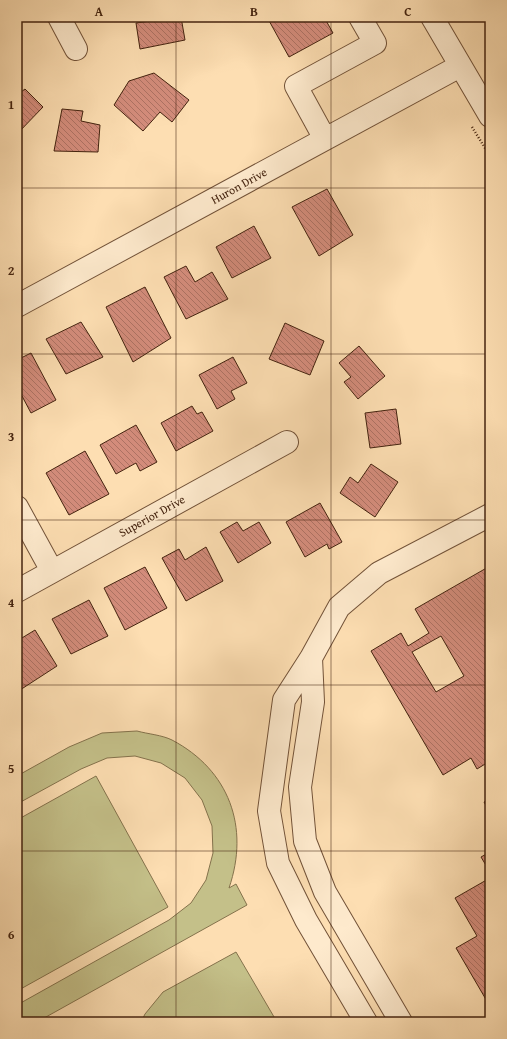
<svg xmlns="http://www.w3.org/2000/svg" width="507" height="1039" font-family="'Gentium Book Plus',serif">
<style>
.pitch{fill:#c4c089;stroke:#84724c}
.building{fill:url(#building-back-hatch);stroke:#44230f;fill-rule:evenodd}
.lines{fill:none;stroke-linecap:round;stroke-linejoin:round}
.minor-casing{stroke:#725238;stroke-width:24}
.path{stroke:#44230f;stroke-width:2.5;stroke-dasharray:1 2;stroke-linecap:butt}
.minor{stroke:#feeacd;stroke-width:22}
.grid{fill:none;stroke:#44230f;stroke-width:1;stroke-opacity:0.55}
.labels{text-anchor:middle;stroke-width:3.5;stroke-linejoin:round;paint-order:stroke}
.street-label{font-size:12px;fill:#44230f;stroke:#feeacd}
.neatline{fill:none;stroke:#44230f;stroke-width:1.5}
.grid-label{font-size:13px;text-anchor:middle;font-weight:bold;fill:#44230f}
</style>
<defs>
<pattern id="building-back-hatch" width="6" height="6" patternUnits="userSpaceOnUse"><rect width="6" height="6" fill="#d38c7b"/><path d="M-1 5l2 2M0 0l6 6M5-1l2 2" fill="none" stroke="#ad7263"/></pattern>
</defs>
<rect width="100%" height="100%" fill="#fddeb2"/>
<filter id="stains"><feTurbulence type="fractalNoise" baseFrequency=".005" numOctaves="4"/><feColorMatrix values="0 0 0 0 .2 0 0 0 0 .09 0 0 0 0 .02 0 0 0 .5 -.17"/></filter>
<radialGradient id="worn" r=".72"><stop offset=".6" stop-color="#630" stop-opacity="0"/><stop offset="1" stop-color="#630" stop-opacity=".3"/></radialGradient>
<path class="pitch" d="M137,731C148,734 162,735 172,740C229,770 250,827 229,888L236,884L247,905L37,1022H17V1005L169,920L191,903L206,880L213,853L212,826L202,800L185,778L161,763L135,756L107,758L81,769L17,804V776L69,747L102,733Z
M96,776L168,907L17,991V820Z
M236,952L277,1022H141L145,1014L163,992Z"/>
<path class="building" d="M151,17H181L185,40L140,49L136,23L151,21Z
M267,17H324L333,33L289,57Z
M154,73L189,100L172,122L160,112L143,131L114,105L129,81Z
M25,89L43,107L17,134V95Z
M62,109L83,111L81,121L100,125L98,152L54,151Z
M327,189L353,235L319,256L292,207Z
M254,226L271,258L232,278L216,247Z
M186,266L195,282L212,272L228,299L186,319L164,277Z
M145,287L171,338L133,362L106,307Z
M81,322L103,357L66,374L46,339Z
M285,323L324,341L310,375L269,359Z
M359,346L385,376L358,399L344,382L351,377L339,363Z
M31,353L56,400L31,413L22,396L17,399V360Z
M233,357L247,383L231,391L235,399L217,409L199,375Z
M192,406L197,414L202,412L213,431L176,451L161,423Z
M396,409L401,444L370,448L365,413Z
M136,425L157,462L140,471L136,463L116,474L100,445Z
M85,451L109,494L69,515L46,473Z
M371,464L398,482L375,517L340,493L350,477L358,483Z
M320,503L342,542L329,549L327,544L305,557L286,522Z
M237,522L243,531L259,522L271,543L238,563L220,532Z
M206,547L223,581L186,601L162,558L179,549L185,560Z
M490,566V761L477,769L471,758L443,775L371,651L401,633L408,646L429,633L415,609ZM441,636L464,676L436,692L412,652Z
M145,567L167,608L125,630L104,588Z
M89,600L108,636L71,654L52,619Z
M35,630L57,666L20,690L17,685V641Z
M490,799V813L484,802Z
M490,852V872L481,857Z
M490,878V1003L489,1002L488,1003L456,948L477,936L455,898Z"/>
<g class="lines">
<defs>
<path id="minor" d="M59,17L76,49
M432,17L490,116
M325,139L296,86L375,43L360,17
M17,306L460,66
M17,507L52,571
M17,591L287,442
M311,658L313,702L300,787L305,841L325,892L401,1022
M366,1022L306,920L278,863L269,811L284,700L311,658L339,607L379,573L490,515"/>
</defs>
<use href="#minor" class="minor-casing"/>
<path class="path" d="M472,127L490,156"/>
<use href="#minor" class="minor"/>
</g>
<path class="grid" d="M176,17V1022M331,17V1022M17,188H490M17,354H490M17,520H490M17,685H490M17,851H490"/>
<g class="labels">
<g class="street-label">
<text transform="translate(239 186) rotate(-29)" y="4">Huron Drive</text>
<text transform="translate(152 516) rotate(-29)" y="4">Superior Drive</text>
</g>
</g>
<rect width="507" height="1039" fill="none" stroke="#fddeb2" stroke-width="44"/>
<rect x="22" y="22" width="463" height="995" class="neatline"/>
<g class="grid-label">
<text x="99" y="16">A</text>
<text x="254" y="16">B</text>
<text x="408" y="16">C</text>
<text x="11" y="109">1</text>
<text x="11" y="275">2</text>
<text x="11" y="441">3</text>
<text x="11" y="607">4</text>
<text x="11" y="773">5</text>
<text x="11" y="939">6</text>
</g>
<rect width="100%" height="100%" filter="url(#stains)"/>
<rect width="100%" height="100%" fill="url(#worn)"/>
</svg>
